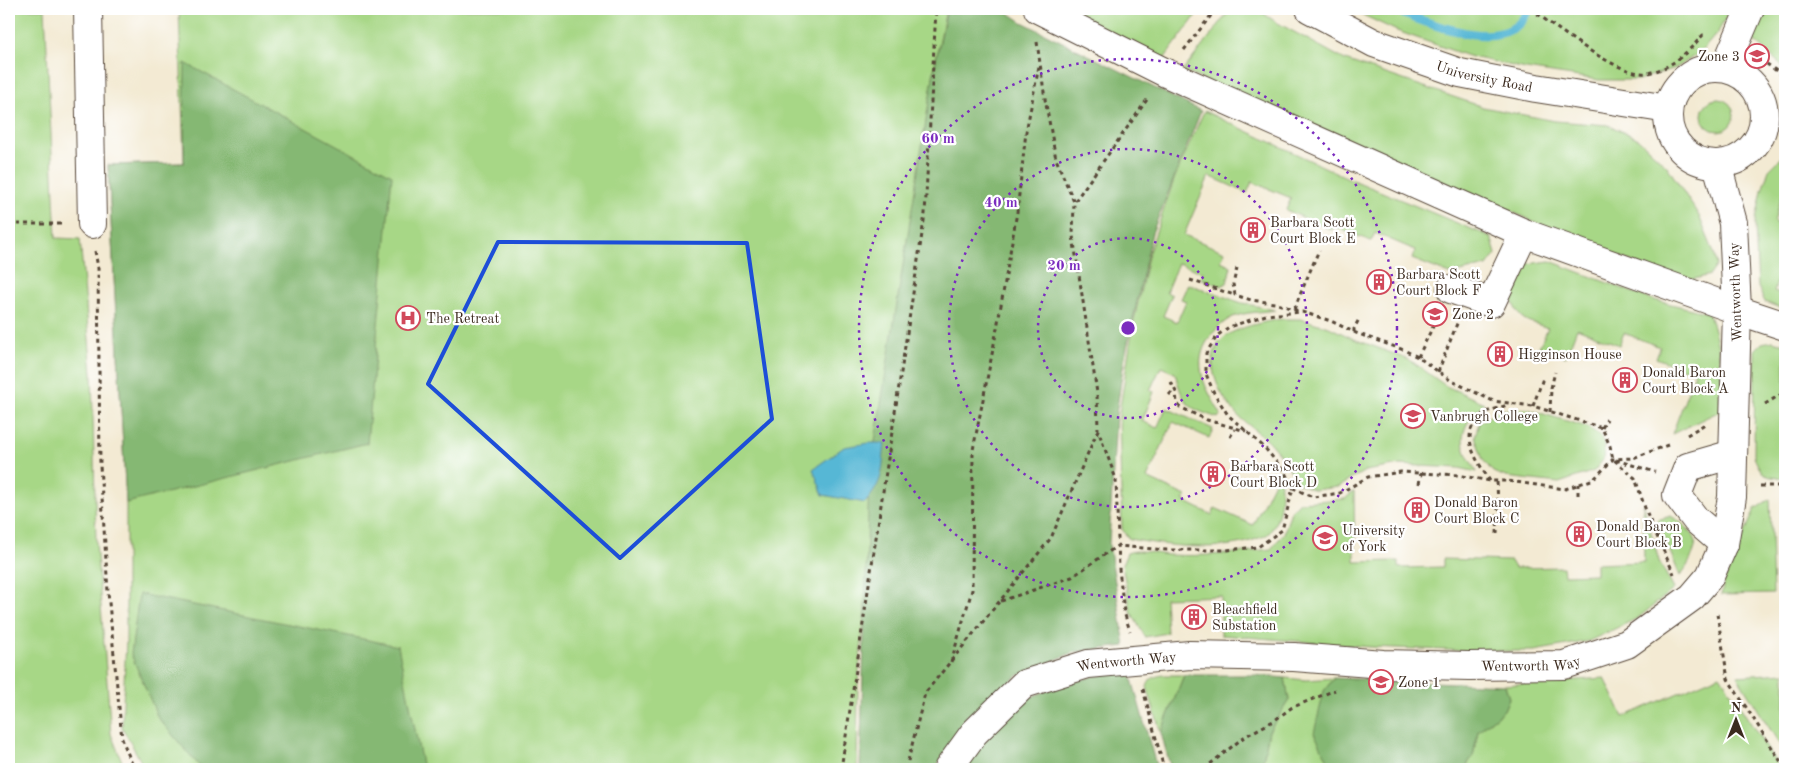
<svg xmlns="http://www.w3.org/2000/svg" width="1794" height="778" font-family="'Old Standard TT',serif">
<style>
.green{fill:#a7d786;stroke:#718052}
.forest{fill:#85b873;stroke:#607148}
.water{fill:#56b7d5;stroke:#48707a}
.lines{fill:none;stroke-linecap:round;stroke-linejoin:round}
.stream{stroke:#56b7d5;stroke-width:9}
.minor-casing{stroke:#574739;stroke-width:30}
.path{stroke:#574739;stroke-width:3;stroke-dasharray:4 4;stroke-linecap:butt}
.minor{stroke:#fff;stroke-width:28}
.marked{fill:none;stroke:#1d4ed8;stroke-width:4;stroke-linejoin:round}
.ring{fill:none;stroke:#7b2cbf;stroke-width:2.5;stroke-dasharray:2.5 5}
.labels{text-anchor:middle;stroke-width:4.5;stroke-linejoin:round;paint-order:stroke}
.poi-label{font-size:14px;fill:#3b2a1e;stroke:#fff;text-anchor:start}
.street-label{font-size:14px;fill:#3b2a1e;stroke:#fff}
.centre{fill:#7b2cbf;stroke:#fff;stroke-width:2.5}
.ring-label{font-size:15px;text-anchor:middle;font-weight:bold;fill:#7b2cbf;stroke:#fff;stroke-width:4.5;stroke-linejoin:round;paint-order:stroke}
</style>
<rect width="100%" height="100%" fill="#fff"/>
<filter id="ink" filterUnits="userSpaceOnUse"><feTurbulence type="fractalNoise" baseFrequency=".02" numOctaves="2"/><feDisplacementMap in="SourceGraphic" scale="10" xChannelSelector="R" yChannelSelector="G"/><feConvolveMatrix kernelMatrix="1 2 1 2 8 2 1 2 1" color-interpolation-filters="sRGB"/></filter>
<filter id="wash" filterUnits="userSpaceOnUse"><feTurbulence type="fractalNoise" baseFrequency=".0096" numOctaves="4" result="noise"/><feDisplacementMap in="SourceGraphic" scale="20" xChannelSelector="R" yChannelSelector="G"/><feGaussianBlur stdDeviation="1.12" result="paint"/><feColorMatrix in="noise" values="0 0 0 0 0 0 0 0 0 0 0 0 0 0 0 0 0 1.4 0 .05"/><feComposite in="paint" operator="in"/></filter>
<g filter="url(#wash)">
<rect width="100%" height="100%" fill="#f3ead3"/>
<path class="green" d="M9,9H45L56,238L80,239L92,373L96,542L111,734L125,769H9Z
M179,9H946L935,64L887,380L858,682L857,769H145L122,727L126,640V503L108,165L184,163Z
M1065,9H1201L1164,59Z
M1231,9H1257L1276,22L1345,60L1483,107L1555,121L1608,125L1637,138L1667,166L1699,216L1714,253L1717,265L1710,275L1683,282L1552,229L1183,71Z
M1350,9H1731L1718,32L1702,51L1676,68L1638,80H1599L1526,69L1468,56L1397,31Z
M1761,9H1785V68L1754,41L1755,25Z
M1702 115a16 16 0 1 1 32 0a16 16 0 1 1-32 0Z
M1204,111L1348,178L1491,237L1496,254L1487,266L1450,274L1412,259L1415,250L1375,233L1371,241L1334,227L1332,230L1286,210L1291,198L1252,182L1247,193L1209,176L1184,235L1225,252L1221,261L1231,266L1227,283L1221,286L1202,279V272L1178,263L1166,292L1172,295L1163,316L1177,322L1186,301L1181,299L1188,284L1242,303L1275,310C1262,312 1246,312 1233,317C1224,321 1216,329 1210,337C1190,364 1206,389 1221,414L1218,418C1186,407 1184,406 1175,373L1161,367L1150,390L1154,392L1142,421L1157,428L1166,408L1213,429L1209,438L1173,422L1147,478L1186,496L1184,501L1212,515L1215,508L1253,525L1280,469C1281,490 1284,515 1269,533C1267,535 1263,537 1259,538C1222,553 1168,546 1129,539L1122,529L1119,414L1133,325L1149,252L1175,177Z
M1785,154V186L1774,222L1785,228V259L1774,291L1785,295V310L1765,302L1758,287L1755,224L1762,190L1769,170Z
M1550,261L1650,299L1708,313C1722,346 1721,375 1722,410L1672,434L1695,373L1656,358L1660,347L1624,333L1619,345L1577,328L1566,357L1539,347L1548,328C1525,320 1519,322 1511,297L1527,264Z
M1281,319H1301L1329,327L1354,339L1402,357L1414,363L1446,386L1484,403C1471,416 1458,431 1465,450C1467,457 1473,465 1477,472L1459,468L1400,465L1365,471L1338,487L1314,490L1298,483C1290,469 1281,455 1270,443C1259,431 1243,423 1233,410C1214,387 1199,349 1233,332C1248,325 1265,322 1281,319Z
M1772,341L1785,344V477C1765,479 1762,475 1754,457L1755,350L1762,343Z
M1512,409H1527L1587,427L1599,435L1605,445L1603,460L1594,471L1559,483L1506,477L1493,472L1483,460L1475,436L1479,423L1500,410Z
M1354,491L1355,562L1399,561V568L1443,567V559L1511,561L1515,568L1563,567L1564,575L1596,574V564L1644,562L1643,504L1659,561L1674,589L1638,618L1589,641L1534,651H1471L1371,647L1221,635V596L1165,598L1167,633L1145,637L1131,612L1122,565L1127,553C1141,548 1154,554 1169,555C1203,557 1237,553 1271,549L1284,533L1291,511L1300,502L1345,499Z
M1770,499L1773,594L1721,595L1724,582L1755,509Z
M1671,516C1679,521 1691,530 1695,539C1698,549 1686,569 1680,576L1657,520Z
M1785,673V753L1737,676Z
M1164,675H1184L1161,733L1147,687C1150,677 1156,676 1164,675Z
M1720,675L1780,769H1464L1473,756L1478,731L1504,710L1509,698L1505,685L1605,678L1623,717Z
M1285,678L1306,680L1334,678L1324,691L1330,764L1361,763L1410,767L1414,769H1280L1263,761L1269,731L1289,700Z"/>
<path class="forest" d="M947,9H1003L1022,22L1201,111L1152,233L1124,361L1116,415L1109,544L1125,646L1074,652L1019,675L967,716L935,769H860L869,479L935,64Z
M185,63L392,175L367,443L126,503L108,165L184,163Z
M139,594L398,646L423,769H202L158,718L131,654Z
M1130,672L1157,769H965L976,750L1026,699L1051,689L1095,676Z
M1184,675H1254L1285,678L1289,700L1269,731L1262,765L1277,769H1171L1161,733Z
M1334,678L1505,685L1509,698L1504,710L1478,731L1473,756L1464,769H1414L1410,767L1361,763L1330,764L1314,733L1324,691Z"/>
<path class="water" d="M869,443H885C882,471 884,481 865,503L823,495L813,469L844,447Z"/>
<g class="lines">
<path class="stream" d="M1404,14C1436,26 1506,54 1526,14"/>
</g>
</g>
<g filter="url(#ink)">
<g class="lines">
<defs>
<g id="minor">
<path d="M88,9L92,224"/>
<path d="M1038,9L1166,73L1524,233L1737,310L1785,326"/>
<path id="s1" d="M1310,9L1374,43L1460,73L1536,88L1668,109"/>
<path d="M1725,68L1750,9"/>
<circle cx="1716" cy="116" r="48"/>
<path d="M1451,289L1491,303L1524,233"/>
<path d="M1724,544L1696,520L1677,495L1688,467L1733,454"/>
<path id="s2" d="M948,769L974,733L1024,684L1088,664L1190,655L1294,657L1383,664L1469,666L1564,665L1627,644L1692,597L1710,576L1724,544L1732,497L1737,310L1733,223L1717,164"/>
</g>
</defs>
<use href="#minor" class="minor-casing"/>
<path class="path" d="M1531,9C1554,26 1619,77 1647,73C1671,69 1687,53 1703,35L1707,36
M1037,42L1045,99L1056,159L1074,202L1073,236L1097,393L1098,430L1116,479L1119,569L1124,612L1130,631
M1184,50L1216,9
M1760,59L1785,77
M1075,201L1149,97
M9,224H62
M95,251L98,268L100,465L108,592L122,739L134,769
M1237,268L1233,284L1235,295L1251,300L1275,303L1299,311
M1190,280L1234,295
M1294,309L1319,250
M1354,332V329L1359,319
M1418,357L1439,314
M1438,372L1458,321
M1171,382L1176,392L1177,403L1180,407L1207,420L1246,431
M1169,395L1174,390
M1765,404L1785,392
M1533,406L1542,381L1538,380
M1550,412L1551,388L1555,372
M1602,428L1607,419
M1687,435L1705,424
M1230,437L1235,429
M1668,445L1633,458L1613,459L1594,479L1565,489L1508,481H1490L1458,475L1401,472L1368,477L1340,493L1313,497L1293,488L1284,471L1264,447L1228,415L1214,393L1206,374V353L1218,335L1229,327L1266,315L1302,312L1331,321L1356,333L1404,350L1418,357L1450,380L1493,401L1533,406L1602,428L1610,446L1613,459L1635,478L1647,514L1674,574
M1616,460L1655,472
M1490,481C1477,461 1457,434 1482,415C1489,409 1500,409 1508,404
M1419,484L1421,473
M1760,486H1785
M1782,486V478H1785
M1578,495V484
M1497,534L1498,508L1497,481
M1001,601L1072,577L1117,546L1167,550H1227L1258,547L1282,530L1293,488
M1717,614L1728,679L1785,768
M951,662L972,590L973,450L996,334L1017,212L1026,132L1039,66
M1143,689L1164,769
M841,769L925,214L936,9
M907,769L908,761L925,693L1051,538L1098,430
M1204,769L1244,737L1275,720L1291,708L1335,690"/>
<use href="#minor" class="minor"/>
</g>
</g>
<path class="marked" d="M498,242L747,243L772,419L620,558L428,384Z"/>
<g class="ring">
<circle cx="1128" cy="328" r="90"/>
<circle cx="1128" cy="328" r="179"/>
<circle cx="1128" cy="328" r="269"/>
</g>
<defs>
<symbol id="university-ring" viewBox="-11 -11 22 22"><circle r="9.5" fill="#fff" stroke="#d1495b" stroke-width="1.5"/><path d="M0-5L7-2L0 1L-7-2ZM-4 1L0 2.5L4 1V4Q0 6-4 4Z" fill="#d1495b"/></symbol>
<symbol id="building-ring" viewBox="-11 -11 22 22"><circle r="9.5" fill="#fff" stroke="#d1495b" stroke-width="1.5"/><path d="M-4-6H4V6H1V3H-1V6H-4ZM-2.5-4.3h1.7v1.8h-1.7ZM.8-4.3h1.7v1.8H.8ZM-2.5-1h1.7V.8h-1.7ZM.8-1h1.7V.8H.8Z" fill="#d1495b"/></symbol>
<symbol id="hospital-ring" viewBox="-11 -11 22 22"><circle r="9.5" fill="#fff" stroke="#d1495b" stroke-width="1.5"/><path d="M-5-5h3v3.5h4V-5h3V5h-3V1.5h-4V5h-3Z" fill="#d1495b"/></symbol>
</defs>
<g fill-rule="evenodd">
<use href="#university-ring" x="1743" y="42" width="28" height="28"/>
<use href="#building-ring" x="1239" y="216" width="28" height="28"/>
<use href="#building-ring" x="1365" y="268" width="28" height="28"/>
<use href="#university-ring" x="1421" y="300" width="28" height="28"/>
<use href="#hospital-ring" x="394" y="304" width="28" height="28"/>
<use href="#building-ring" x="1486" y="340" width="28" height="28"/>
<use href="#building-ring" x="1611" y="366" width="28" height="28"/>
<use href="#university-ring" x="1399" y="402" width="28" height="28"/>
<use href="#building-ring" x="1199" y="460" width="28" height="28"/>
<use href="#building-ring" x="1403" y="496" width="28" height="28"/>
<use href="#building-ring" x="1565" y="520" width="28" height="28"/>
<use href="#university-ring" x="1311" y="524" width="28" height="28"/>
<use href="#building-ring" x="1180" y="603" width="28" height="28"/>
<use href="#university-ring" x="1367" y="668" width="28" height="28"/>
</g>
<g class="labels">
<g class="poi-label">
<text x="1740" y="61" text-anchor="end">Zone 3</text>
<text x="1270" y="227">Barbara Scott<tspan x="1270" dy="16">Court Block E</tspan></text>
<text x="1396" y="279">Barbara Scott<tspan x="1396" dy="16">Court Block F</tspan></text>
<text x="1452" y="319">Zone 2</text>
<text x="426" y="323">The Retreat</text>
<text x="1518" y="359">Higginson House</text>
<text x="1642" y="377">Donald Baron<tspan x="1642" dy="16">Court Block A</tspan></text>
<text x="1430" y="421">Vanbrugh College</text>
<text x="1230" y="471">Barbara Scott<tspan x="1230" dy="16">Court Block D</tspan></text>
<text x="1434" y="507">Donald Baron<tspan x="1434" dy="16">Court Block C</tspan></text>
<text x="1596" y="531">Donald Baron<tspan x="1596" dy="16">Court Block B</tspan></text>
<text x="1342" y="535">University<tspan x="1342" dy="16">of York</tspan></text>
<text x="1212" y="614">Bleachfield<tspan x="1212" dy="16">Substation</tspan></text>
<text x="1398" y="687">Zone 1</text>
</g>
<g class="street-label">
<text dy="5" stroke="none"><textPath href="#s1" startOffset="188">University Road</textPath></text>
<text transform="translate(1735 292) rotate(-92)" y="5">Wentworth Way</text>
<text dy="5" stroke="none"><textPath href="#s2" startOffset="220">Wentworth Way</textPath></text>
<text dy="5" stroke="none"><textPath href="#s2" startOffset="625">Wentworth Way</textPath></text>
</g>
</g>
<circle cx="1128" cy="328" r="8" class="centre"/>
<g class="ring-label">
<text x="938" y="143">60 m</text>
<text x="1001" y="207">40 m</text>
<text x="1064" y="270">20 m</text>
</g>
<rect width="1794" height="778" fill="none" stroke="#fff" stroke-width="30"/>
<g transform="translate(1736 720)" stroke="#ffffff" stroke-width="4" paint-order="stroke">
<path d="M0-4L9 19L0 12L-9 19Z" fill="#3b2a1e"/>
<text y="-8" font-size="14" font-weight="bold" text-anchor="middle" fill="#3b2a1e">N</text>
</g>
</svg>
